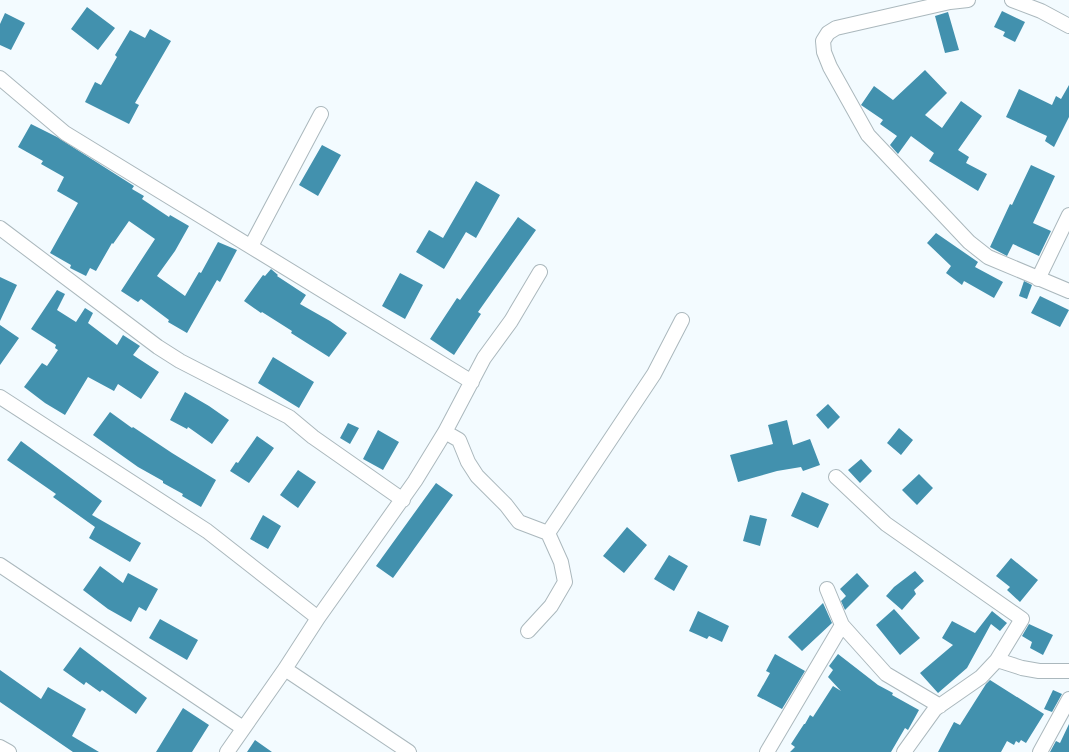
<svg xmlns="http://www.w3.org/2000/svg" width="1069" height="752" font-family="'Varela Round',sans-serif">
<style>
.building{fill:#4291ae}
.lines{fill:none;stroke-linecap:round;stroke-linejoin:round}
.minor-casing{stroke:#abb8bd;stroke-width:16}
.minor{stroke:#fff;stroke-width:14}
</style>
<rect width="100%" height="100%" fill="#f3fbff"/>
<path class="building" d="M87,7L115,28L98,50L71,29Z
M1002,11L1025,22L1015,42L1003,36L1005,32L994,27Z
M948,12L959,50L945,53L935,16Z
M5,13L25,23L11,50L0,45V24Z
M150,29L171,41L135,103L139,105L129,124L85,102L95,82L101,85L117,57L115,55L130,30L145,38Z
M925,70L947,93L925,115L942,128L961,101L982,116L958,150L969,157L966,163L987,174L978,191L929,161L934,153L911,136L898,154L890,145L897,136L880,124L883,120L861,105L874,86L893,100Z
M1069,85V117L1054,147L1045,141L1047,136L1006,117L1019,89L1052,105L1056,96L1061,99Z
M31,124L57,137L134,186L132,189L144,196L142,199L169,217L170,215L189,226L175,251L157,276L185,296L199,272L201,273L218,242L237,250L220,282L217,280L187,333L168,322L169,320L141,299L138,302L121,291L155,239L129,221L113,244L112,243L96,271L90,268L86,276L70,268L71,265L50,253L78,203L57,191L64,177L41,164L43,161L18,147Z
M322,145L341,155L318,196L299,185Z
M1031,165L1055,176L1033,223L1051,231L1039,256L1013,244L1007,256L990,247L1010,204L1012,205Z
M476,181L500,195L476,238L466,232L444,269L416,252L429,230L443,238Z
M518,217L536,230L478,312L481,314L454,355L430,339L457,298L460,300Z
M936,233L978,262L975,267L1003,282L994,298L964,281L962,285L946,273L951,266L927,243Z
M271,269L278,275L277,276L306,295L300,304L330,321L347,333L329,357L291,333L292,331L262,312L261,313L244,301L263,275L265,276Z
M400,273L423,285L405,319L382,306Z
M0,277L17,285L0,321Z
M1024,281L1032,285L1027,299L1019,296Z
M57,290L65,294L57,310L76,322L85,308L93,313L88,323L117,345L123,335L140,346L133,355L159,372L141,399L118,384L114,391L88,377L65,415L45,403L24,387L42,363L47,366L58,350L55,348L56,345L31,329Z
M1040,296L1069,310L1060,327L1031,313Z
M0,325L19,338L0,365Z
M273,357L314,382L299,408L258,383Z
M185,392L209,406L229,420L212,444L188,427L187,429L170,420Z
M828,404L840,417L828,429L816,415Z
M110,412L132,428L133,427L172,453L216,480L201,507L182,496L183,494L163,483V481L138,467L93,435Z
M787,420L793,445L810,439L820,465L803,471L801,467L777,471L738,482L730,455L773,444L768,425Z
M348,423L359,428L350,444L340,438Z
M899,428L913,440L901,455L887,443Z
M378,430L399,442L383,470L363,459Z
M257,436L274,448L249,483L230,471L236,462L238,463Z
M21,441L102,501L92,515L141,543L130,562L89,538L95,527L53,497L56,494L7,460Z
M861,459L872,471L860,483L848,470Z
M298,470L316,482L298,508L280,495Z
M919,474L933,488L917,505L902,490Z
M436,483L453,495L393,578L376,566Z
M802,492L829,504L818,528L791,516Z
M263,515L281,526L268,549L250,539Z
M750,515L767,519L760,546L743,541Z
M627,527L647,545L624,573L603,556Z
M669,555L688,566L674,591L654,579Z
M1011,558L1038,580L1020,602L1007,590L1010,587L996,576Z
M100,566L123,583L128,573L158,589L146,611L139,607L131,622L108,609L83,590Z
M915,571L924,581L914,590L916,594L902,610L886,596L894,587Z
M857,573L869,586L845,610L841,601L846,596L840,589Z
M823,603L832,623L802,651L788,637Z
M894,609L920,638L900,655L876,625Z
M698,611L729,626L722,642L709,636L707,639L689,631Z
M992,611L1007,623L1000,631L991,624L967,668L938,693L920,673L953,645L942,638L952,621L975,633Z
M160,619L198,640L187,660L149,638Z
M1029,624L1053,635L1043,655L1030,648L1032,642L1022,636Z
M80,647L147,698L136,714L102,690L100,692L86,682L84,685L63,670Z
M775,654L805,671L782,709L757,696L770,673L766,671Z
M838,654L878,685L893,693L892,695L919,710L908,730L905,728L891,752H790L795,747L791,744L804,724H805L810,715L813,717L833,686L841,691L828,677L833,670L829,666Z
M0,670L41,699L48,687L86,709L72,736L99,752H73L0,702Z
M990,680L1044,714L1026,743L1021,740L1019,743L1016,741L1014,745L1007,741L1001,752H938L954,722L960,725L986,684Z
M1053,690L1062,694L1052,712L1044,709Z
M183,708L209,725L192,752H156Z
M1069,724V752H1050L1056,741L1060,743Z
M255,740L272,752H247Z"/>
<g class="lines">
<defs>
<path id="minor" d="M968,0L950,2L836,28L828,33L823,41L824,52L830,67L868,135L969,242L988,257L1069,291
M1012,0L1041,11L1069,26
M0,78L65,133L472,382
M0,228L158,347L180,361L289,417L313,437L403,500
M251,246L321,114
M1038,279L1069,215
M0,397L207,531L318,618
M445,432L459,440L468,462L477,476L506,505L519,522L548,533L561,562L565,582L551,606L528,631
M836,477L886,524L1022,619L997,660L981,677L935,709L904,752
M548,533L654,374L682,320
M0,565L243,728
M827,589L842,625L886,674L940,706
M997,660L1022,668L1039,671H1069
M285,669L409,752
M0,747L9,752
M227,752L285,669L318,618L415,481L445,432L484,358L511,321L540,272
M767,752L842,625
M1040,752L1069,699"/>
</defs>
<use href="#minor" class="minor-casing"/>
<use href="#minor" class="minor"/>
</g>
</svg>
